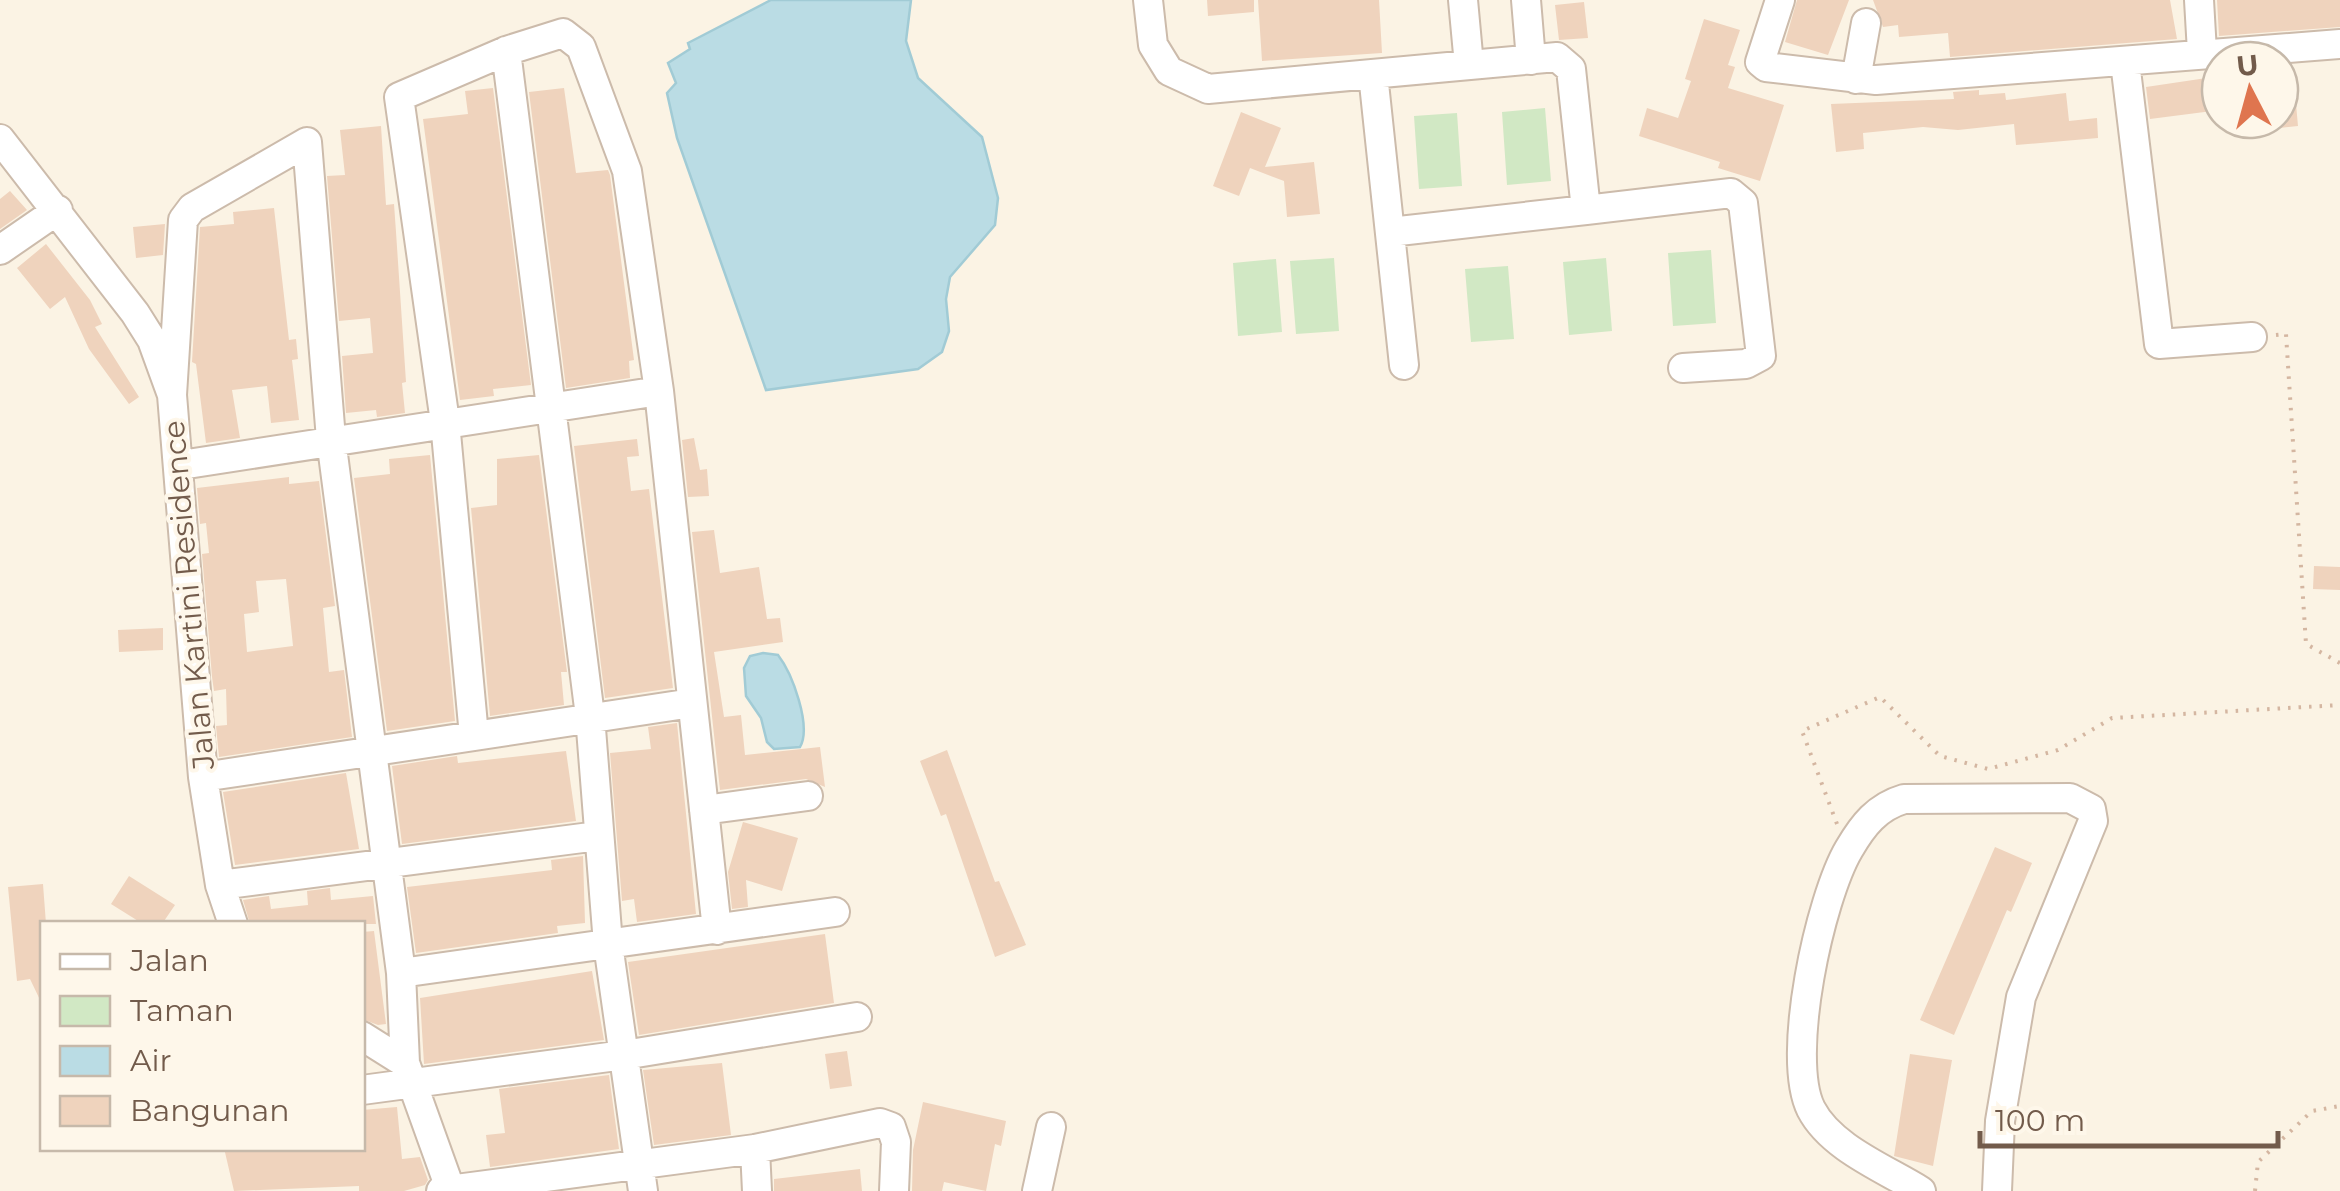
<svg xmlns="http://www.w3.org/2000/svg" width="2340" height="1191" font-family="Montserrat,sans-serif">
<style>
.green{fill:#d1e8c4}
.water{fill:#badce4;stroke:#a1cbd5;stroke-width:2.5}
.building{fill:#efd3bd;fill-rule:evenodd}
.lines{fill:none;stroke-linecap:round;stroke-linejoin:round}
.minor-casing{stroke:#ccbbab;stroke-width:32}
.path{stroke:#d4b6a1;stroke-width:4;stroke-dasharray:2.5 8;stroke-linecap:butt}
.minor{stroke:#fff;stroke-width:28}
.labels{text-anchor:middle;stroke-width:8;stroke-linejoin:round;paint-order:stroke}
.street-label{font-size:30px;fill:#725b4b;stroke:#fef7ea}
</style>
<rect width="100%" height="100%" fill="#fbf3e4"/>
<path class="green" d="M1545,108L1551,181L1507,185L1502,112Z
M1457,113L1462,186L1419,189L1414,116Z
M1711,250L1716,323L1673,326L1668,253Z
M1334,258L1339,331L1296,334L1290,261Z
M1606,258L1612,331L1569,335L1563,262Z
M1276,259L1282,332L1238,336L1233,263Z
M1508,266L1514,339L1471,342L1465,269Z"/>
<path class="water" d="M771,0H911L906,41L918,78L982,137L998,198L995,225L950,277L946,299L949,331L942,352L918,369L766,390L677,138L667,93L676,83L668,63L690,49L688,43Z
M763,653L778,655C792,673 812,726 800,747L774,749L767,742L761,718L746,696L744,668L750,656Z"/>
<path class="building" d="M1207,0H1254V12L1208,16Z
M1258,0H1379L1382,53L1262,61Z
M1797,0H1849L1828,55L1785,42Z
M1873,0H2170L2177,39L1950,57L1948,33L1899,37L1898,25L1883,27Z
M2217,0H2340V27L2219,36Z
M1584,2L1588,38L1559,40L1555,5Z
M1704,19L1740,30L1728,65L1735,67L1728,88L1784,105L1760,181L1718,168L1720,162L1639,136L1647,108L1678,118L1691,81L1685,79Z
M2220,76V110L2150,119L2146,87Z
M493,88L531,385L493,389L494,396L460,400L423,119L468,114L465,91Z
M564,88L576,173L608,170L610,175L634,360L629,361L630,378L566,388L529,92Z
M1979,90V95L2005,93L2006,100L2066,93L2069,121L2097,118L2098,138L2016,145L2014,124L1958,130L1923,127L1863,133L1864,149L1836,152L1831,104L1954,99L1953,92Z
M2295,93L2298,126L2280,128V94Z
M1241,112L1281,128L1265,167L1314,162L1320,214L1287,217L1284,181L1250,168L1239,196L1213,186Z
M381,126L386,205L394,204L396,232L406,382L402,383L405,413L377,417L376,410L346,413L342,356L373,353L370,318L339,321L327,176L345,175L340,130Z
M10,191L27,210L0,229V199Z
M274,208L289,340L296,339L298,359L292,360L299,420L271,423L267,386L232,390L240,438L206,443L196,364L192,362L200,227L234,224L233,212Z
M165,224L163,255L136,258L133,227Z
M46,244L90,300L102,324L95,327L139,397L129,404L89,349L65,297L50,309L17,268Z
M694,438L700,470L707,469L709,496L688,497L682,440Z
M637,439L639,456L627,457L631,491L649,489L673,688L605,698L574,446Z
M430,455L455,721L387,731L354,478L390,474L389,459Z
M539,455L567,672H561L564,705L490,716L471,508L497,505V459Z
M289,477V484L319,481L335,606L323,608L329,672L344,670L352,737L219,757L216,726L227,725L226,689L214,691L212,677L202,554L209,553L206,523L200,524L197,488ZM286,579L293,646L247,652L244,614L259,612L256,581Z
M714,530L720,573L759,567L767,619L780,618L783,642L714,652L724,717L741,715L745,755L820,747L825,787L806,779L720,790L692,532Z
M2314,566L2340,567V590L2313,589Z
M163,628V650L119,652L118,630Z
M677,723L696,914L637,922L634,899L622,901L610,753L651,749L648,727Z
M947,750L995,882L999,881L1026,945L995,957L946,814L941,816L920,761Z
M566,751L576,821L402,844L392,766L457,756L458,763Z
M346,773L359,849L235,865L223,792Z
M743,822L798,838L782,891L746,880L748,907L732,909L728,872Z
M1995,847L2032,863L2011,912L2007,910L1954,1035L1920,1020Z
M583,856L585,923L557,926L558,933L416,953L407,887L552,870L551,860Z
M129,876L175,905L162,924H143L111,904Z
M43,884L46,924L42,1004L30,979L17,981L8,887Z
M330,888L331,900L373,896L376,924H250L243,900L269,896L271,909L308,905L307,891Z
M374,931L386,1024L378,1025L362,1019V932Z
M825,934L834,1003L639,1035L628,962Z
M592,971L604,1040L424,1064L420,998Z
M847,1051L852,1086L830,1089L825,1054Z
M1910,1054L1952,1060L1933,1166L1894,1156Z
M722,1063L731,1135L654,1145L643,1070Z
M609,1075L619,1149L490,1167L486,1135L505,1133L499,1089Z
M923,1102L1006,1121L1001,1146L995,1144L986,1191L944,1182L942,1191H912L913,1150Z
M397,1107L402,1159L420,1157L428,1180L425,1185L404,1191H359V1186L234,1191L224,1148H362V1110Z
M860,1169L862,1191H774V1179Z"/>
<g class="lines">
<defs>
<path id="minor" d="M1148,0L1153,45L1169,71L1208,89L1557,57L1571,69L1586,210L1731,193L1743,203L1761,356L1746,364L1683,368
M1463,0L1469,65
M1526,0L1531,60
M1780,0L1760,62L1766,67L1876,80L2340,44
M2199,0L2202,52
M506,51L590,716L608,944L643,1191
M2125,62L2159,344L2252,337
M1373,74L1404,365
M1856,79L1866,23
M0,139L135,313L152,340L172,395L203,777L220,885L233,924
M1390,232L1586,210
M0,250L58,210
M172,395L183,220L192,208L307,142L331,439L401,973L405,1063L451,1191
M181,465L659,391
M474,736L445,422L399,97L506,51L563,33L581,47L627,171L659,391L717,930
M203,777L692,703
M704,810L808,796
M220,885L598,836
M401,973L835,912
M362,1036L405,1063
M362,1090L624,1055L857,1017
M755,1149L757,1191
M441,1191L755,1149L880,1123L891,1127L896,1142L894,1191
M1037,1191L1051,1127
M1921,1191C1886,1169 1831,1148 1811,1109C1785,1057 1820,898 1849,849C1863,825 1877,807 1904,799L2070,798L2091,809L2093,821L2021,997L2000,1121L1997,1191"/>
</defs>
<use href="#minor" class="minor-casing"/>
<path class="path" d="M2276,335L2286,334L2306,644L2340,663
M1837,824L1802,731L1880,697L1940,756L1988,769L2058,750L2112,718L2340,705
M2255,1191L2258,1162L2312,1111L2340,1106"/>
<use href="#minor" class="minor"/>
</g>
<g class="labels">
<g class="street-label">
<text transform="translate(189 595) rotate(-95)" y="10">Jalan Kartini Residence</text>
</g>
</g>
<rect x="40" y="921" width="325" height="230" fill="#fef7ea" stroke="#c6b9aa" stroke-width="2.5"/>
<rect x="60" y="954" width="50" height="15" fill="#ffffff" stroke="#c6b9aa" stroke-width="2.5"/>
<text x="130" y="971" font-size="30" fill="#725b4b">Jalan</text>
<rect x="60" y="996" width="50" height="30" fill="#d1e8c4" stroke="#c6b9aa" stroke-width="2.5"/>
<text x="130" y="1021" font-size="30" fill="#725b4b">Taman</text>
<rect x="60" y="1046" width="50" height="30" fill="#badce4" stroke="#c6b9aa" stroke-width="2.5"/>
<text x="130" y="1071" font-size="30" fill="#725b4b">Air</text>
<rect x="60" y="1096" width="50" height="30" fill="#efd3bd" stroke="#c6b9aa" stroke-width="2.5"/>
<text x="130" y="1121" font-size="30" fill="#725b4b">Bangunan</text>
<g transform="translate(2250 90) rotate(354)"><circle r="48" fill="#fef7ea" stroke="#c6b9aa" stroke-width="2.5"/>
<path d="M0-8L18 38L0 25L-18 38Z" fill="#df754f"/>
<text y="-15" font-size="28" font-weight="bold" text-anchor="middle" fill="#725b4b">U</text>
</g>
<path d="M1980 1131v15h298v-15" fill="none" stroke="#725b4b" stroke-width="5"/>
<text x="1995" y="1131" font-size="30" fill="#725b4b" stroke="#fef7ea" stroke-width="8" paint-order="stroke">100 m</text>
</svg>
